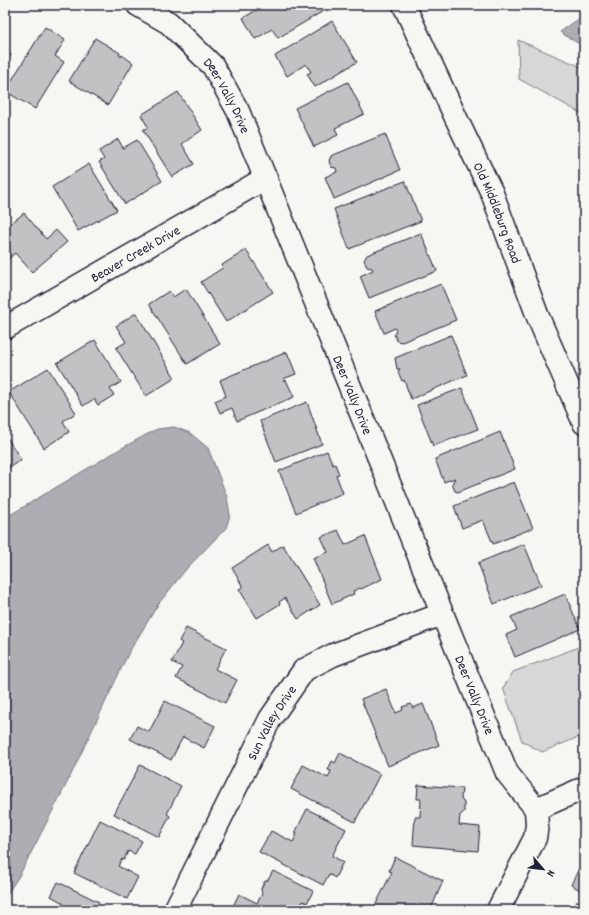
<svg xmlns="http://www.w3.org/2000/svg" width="589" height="915" font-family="Dekko,sans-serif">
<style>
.green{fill:#d7d7d7;stroke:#7c7c89}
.water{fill:#adadb3;stroke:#757583}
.building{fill:#c2c2c4;stroke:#22223b}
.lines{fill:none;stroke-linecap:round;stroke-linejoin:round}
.street-casing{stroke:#22223b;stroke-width:25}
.secondary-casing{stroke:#22223b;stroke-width:25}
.street{stroke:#f6f6f2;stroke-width:22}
.secondary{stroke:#f6f6f2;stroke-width:22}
.labels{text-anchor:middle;stroke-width:4;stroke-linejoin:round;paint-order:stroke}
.street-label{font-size:14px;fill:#22223b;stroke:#f6f6f2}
</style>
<rect width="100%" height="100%" fill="#f6f6f2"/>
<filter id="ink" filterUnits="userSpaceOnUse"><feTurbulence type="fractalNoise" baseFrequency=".025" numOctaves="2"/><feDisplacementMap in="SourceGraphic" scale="8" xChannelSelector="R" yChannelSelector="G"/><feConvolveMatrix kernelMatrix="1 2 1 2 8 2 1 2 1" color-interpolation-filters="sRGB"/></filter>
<g filter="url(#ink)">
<path class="green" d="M518,40L584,68V115L519,79Z
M584,645V735L542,752L522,741L503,688L513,672Z"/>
<path class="water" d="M584,15V47L560,32Z
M174,427L190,433L208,448L227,497L230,515L226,528L187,568L159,603L129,652L69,779L19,876L5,897V518L120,449L157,429Z"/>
<path class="building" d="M265,5H323L325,10L278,38L272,29L255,39L243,18Z
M332,21L357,62L315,87L307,74L311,72L306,64L287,76L275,56Z
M45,27L65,40L55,56L64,62L35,109L5,91Z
M95,38L120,53L119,55L121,57L122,55L133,63L108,105L69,81Z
M5,52L11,55L5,64Z
M348,82L364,114L335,128L338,135L314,147L295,108Z
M178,92L202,130L182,144L194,164L172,177L143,130L148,127L141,115Z
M385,134L400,170L334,199L325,177L337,172L336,168L331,167L329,161L331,156Z
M118,139L123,148L137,140L162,181L125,204L99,162L104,159L99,151Z
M89,164L117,210L78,231L52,187Z
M405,181L421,221L349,249L334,209Z
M24,213L46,239L56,230L67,242L32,272L15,253L5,262V228Z
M421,233L437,271L369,298L360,276L373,270L372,268L367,267L364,260L367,255Z
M246,250L273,292L226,322L201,282L224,267L222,265Z
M441,284L456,320L402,342L397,341L394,334L396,331L395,328L384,333L375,311Z
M186,289L220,344L187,364L149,304L169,291L173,297Z
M136,313L175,378L146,396L116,348L126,342L116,326Z
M451,335L467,375L411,399L404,380L402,381L398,372L400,369H397L395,358Z
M95,340L121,382L110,389L114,395L98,405L94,399L83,406L57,363Z
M287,352L296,374L283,379L284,381L286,380L294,397L237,421L232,408L220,413L215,401L226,396L220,380Z
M48,368L76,413L63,421L69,432L44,448L9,392Z
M462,388L478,429L433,446L417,405Z
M307,402L322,444L276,462L260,421Z
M500,432L515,469L458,492L455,491L452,484L455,478L444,482L435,459Z
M5,434L21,460L5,470Z
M327,451L333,465L335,464L339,474L336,475L343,493L296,513L279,471Z
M514,482L533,528L493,544L483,520L462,528L454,506Z
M338,530L345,545L365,536L382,579L361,589L360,588L353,591L354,594L332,604L313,558L328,552L321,537Z
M524,544L541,585L494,604L478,563Z
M268,545L272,552L283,545L320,605L298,619L285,598L279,602L280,604L257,618L239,589L243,587L232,568Z
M565,594L580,629L515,657L506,635L517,630L511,617Z
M186,628L226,648L215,669L237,680L225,703L176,678L182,667L172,662L182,643L179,641Z
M386,689L396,713L403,710L402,707L411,704L413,708L423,704L439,745L388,766L361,699Z
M165,701L215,726L204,748L183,737L171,760L130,739L137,726L149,732Z
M340,753L380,774L355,822L291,789L303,765L328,778L331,771L328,770L332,761L335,763Z
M140,765L181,786L167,814L170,816L159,837L114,814Z
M418,785L462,788L461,799L464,803V812L460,815L459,825L480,827L478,851L413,845L415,817H420L421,799H417Z
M307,809L346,829L332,856L343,862L335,878L329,874L323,885L259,852L271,831L293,842L297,834L295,833Z
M100,820L142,841L135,854L128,851L124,860L122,859L118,866L138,877L127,899L74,873Z
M395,857L443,881L431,909L433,910H379L374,908L392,872L389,871Z
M580,866L584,867V892L571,885Z
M273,871L313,891L307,903L303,901L298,910H231L239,894L257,903L262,894L261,889L264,882L268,880Z
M58,882L99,902L95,910H59L63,903L51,896Z
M577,901L584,904V910H573Z"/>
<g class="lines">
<defs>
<g id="street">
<path id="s1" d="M138,5L169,23L213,66L238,111L507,773L536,809"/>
<path id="s2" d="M5,328L266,178"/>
<path d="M536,809L584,788"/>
<path id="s3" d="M175,910L270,719L304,670L333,655L442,614"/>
<path d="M498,910L535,838L537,825L536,809"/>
</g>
<g id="secondary">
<path id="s4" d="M404,5L456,118L492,193L538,317L584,423"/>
</g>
</defs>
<use href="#street" class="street-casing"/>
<use href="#secondary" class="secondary-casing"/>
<use href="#street" class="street"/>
<use href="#secondary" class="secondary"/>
</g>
</g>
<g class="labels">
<g class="street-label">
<text dy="5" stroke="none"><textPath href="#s1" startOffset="130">Deer Vally Drive</textPath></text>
<text dy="5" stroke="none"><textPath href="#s4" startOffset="228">Old Middleburg Road</textPath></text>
<text dy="5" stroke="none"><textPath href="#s2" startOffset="150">Beaver Creek Drive</textPath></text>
<text dy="5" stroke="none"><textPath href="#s1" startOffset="455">Deer Vally Drive</textPath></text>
<text dy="5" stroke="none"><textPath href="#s1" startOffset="779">Deer Vally Drive</textPath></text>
<text dy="5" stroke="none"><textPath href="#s3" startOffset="211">Sun Valley Drive</textPath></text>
</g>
</g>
<rect width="589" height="915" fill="none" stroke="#f6f6f2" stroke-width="20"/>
<rect x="10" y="10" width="569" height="895" fill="none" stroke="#22223b" stroke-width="1.5" filter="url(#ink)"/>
<g transform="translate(543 869) rotate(118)" stroke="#f6f6f2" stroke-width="3" paint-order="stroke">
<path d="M0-3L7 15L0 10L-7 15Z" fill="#22223b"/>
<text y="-6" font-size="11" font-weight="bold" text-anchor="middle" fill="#22223b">N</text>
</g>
</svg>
